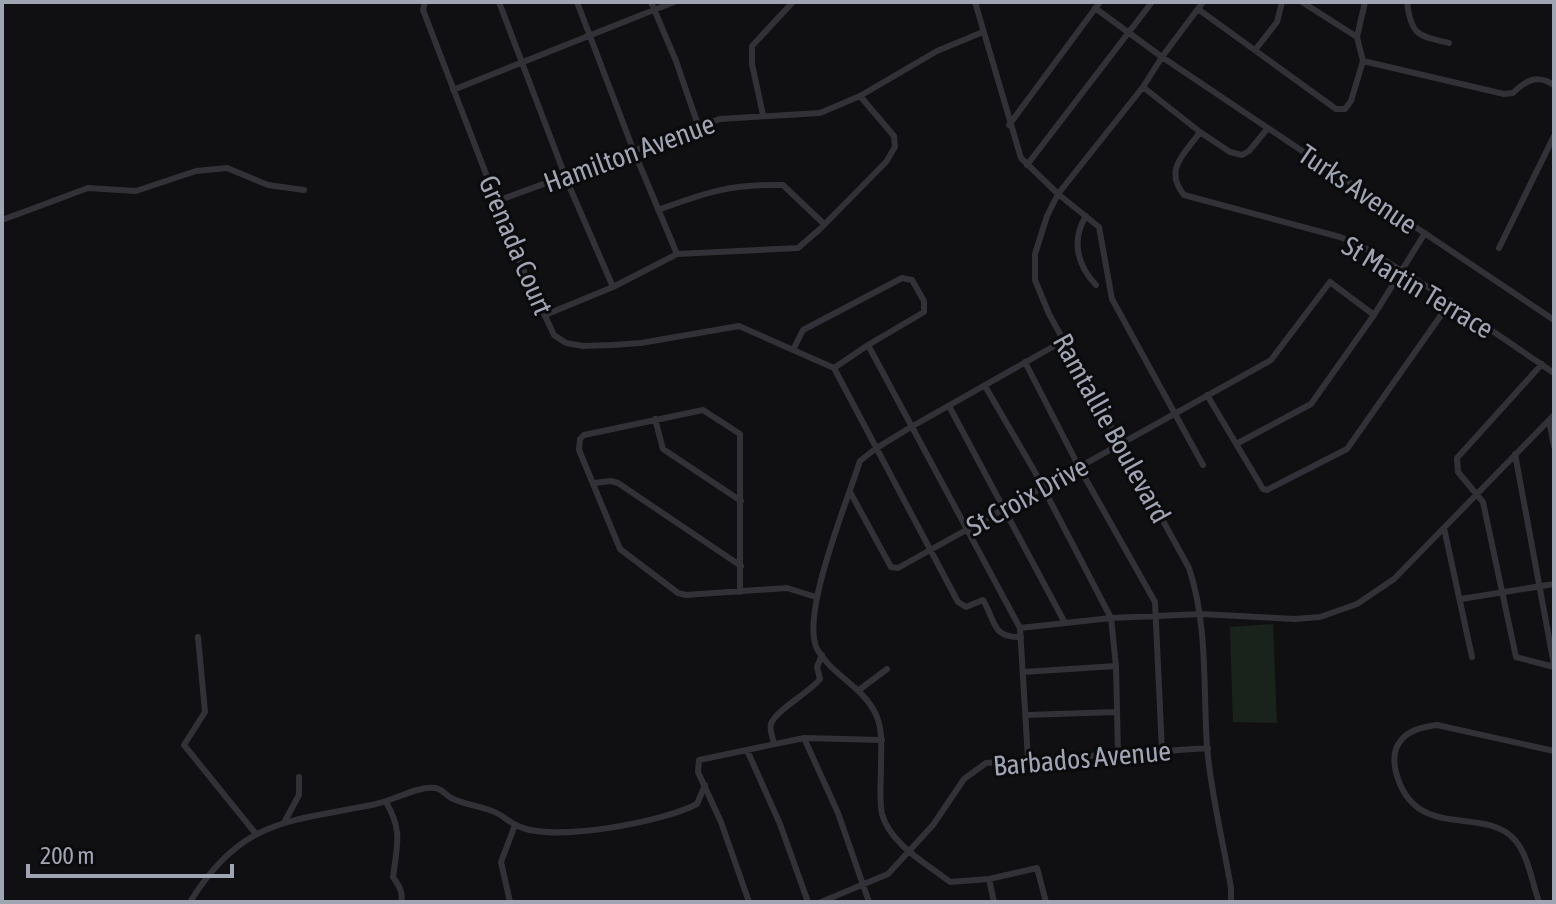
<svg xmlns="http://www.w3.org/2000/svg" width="1556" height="904" font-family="'Asap Condensed',sans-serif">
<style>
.green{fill:#1a221c}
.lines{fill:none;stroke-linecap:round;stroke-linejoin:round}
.street{stroke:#313137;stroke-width:6}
.labels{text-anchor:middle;stroke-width:6;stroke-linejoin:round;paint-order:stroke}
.street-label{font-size:28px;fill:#a0a5b4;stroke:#0b0b0d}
</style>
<rect width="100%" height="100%" fill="#101012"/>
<path class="green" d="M1273,624L1277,723L1233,722L1230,627Z"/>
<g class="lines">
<path class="street" d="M425,2L423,10L521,265L554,335L566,343L583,346L612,345L641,343L739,326L834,368L958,602L966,607L983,600C996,622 992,638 1021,637
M499,2L567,181L613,287
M577,2L633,149L677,254
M651,2L676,61L698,125
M975,2L1021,158L1058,194L1099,227L1112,299L1203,465
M1203,2L1162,57L1143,87L1058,194L1047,216L1035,254V280L1049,314L1189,568C1208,625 1203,687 1207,747C1211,794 1223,841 1231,888V902
M1302,2L1357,37
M1365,2L1357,37L1363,61L1504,94L1513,93C1526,80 1537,74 1554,85
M1407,2C1411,36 1419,36 1449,43
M1095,8L1162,57L1554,320
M1198,9L1336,109H1345L1351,101L1363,61
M1255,50L1277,22L1282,2
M1143,87L1200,132C1185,154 1163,169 1184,195L1340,237L1360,245L1431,289L1554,373
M453,90L674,2
M763,115L752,64V46L792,3
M1009,125L1100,2
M1200,132L1230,152L1242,155L1249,151L1268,128
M1027,165L1152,2
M497,201L720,119L820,113L860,96L937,51L983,32
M658,210C707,192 731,184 783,185L824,224
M1086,216C1071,240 1077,265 1096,285
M2,220L88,188L136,191L196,171L227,168L268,185L304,190
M1499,248L1554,136
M545,315L613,287L677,254L798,248L820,229L886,162L895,147L894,136L860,96
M794,348L803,330L902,278L912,280L924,301V312L868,345L1020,628L1028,759
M1025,362L1079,467L1155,602L1162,751
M1542,364L1457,458L1458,472L1483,502L1516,657L1554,667
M834,368L868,345
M985,386L1035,472L1111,618L1116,666L1118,755
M1207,395L1263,489L1267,490L1347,449L1451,301
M949,406L1065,623
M655,419L663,449L741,501
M1549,420L1554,446
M1238,443L1311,404L1374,315L1425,233
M1515,454L1554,665
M594,483L611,481L618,483L741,566
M850,492L891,567L898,568L1271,360L1330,282L1374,315
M1444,528L1472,657
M740,592V434L703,410L584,435L580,439L579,450L620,549L678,593L686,595L787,588L816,597
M1461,599L1554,584
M1020,628L1111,618L1201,614L1295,619L1320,617L1357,604L1394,579L1554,415
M198,637L205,712L184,745L256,834
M1023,672L1116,666
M859,690L887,669
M1026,715L1117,712
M804,738L838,813L869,902
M774,744C773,738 769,730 771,724C776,710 810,692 820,679L817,667L822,655
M747,750L780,824L808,902
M386,802C403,831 397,845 393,877C398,884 404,893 401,902
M285,821L299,795V777
M989,879L994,902
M190,902C242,818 289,822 376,804C395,800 417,786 435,788C442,789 445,794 451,798C463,804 479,806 492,811C502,814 508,822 518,826C553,843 663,822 697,804L705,785
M510,902L501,862L515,825
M749,902L721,822L698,772L699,760L804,738L882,740
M821,902L888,874L933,825L964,779L986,763L1208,748
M1046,902L1037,868L989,879L950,882C927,864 890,844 882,814C879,799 881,781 881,765C881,750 883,732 877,717C865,687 832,676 817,649C800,615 848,499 860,461L875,449L911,427L1063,341
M1539,902C1532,882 1528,854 1514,839C1483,806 1419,840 1398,779C1394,768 1392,753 1399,743C1407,730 1423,727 1437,725L1554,751"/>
</g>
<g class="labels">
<g class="street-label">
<text transform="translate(629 153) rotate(-20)" y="10">Hamilton Avenue</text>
<text transform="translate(1358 189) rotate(34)" y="10">Turks Avenue</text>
<text transform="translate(516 245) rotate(67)" y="10">Grenada Court</text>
<text transform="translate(1418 287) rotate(31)" y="10">St Martin Terrace</text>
<text transform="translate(1112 428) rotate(61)" y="10">Ramtallie Boulevard</text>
<text transform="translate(1027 496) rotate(-29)" y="10">St Croix Drive</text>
<text transform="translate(1082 758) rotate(-5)" y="10">Barbados Avenue</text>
</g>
</g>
<rect width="1556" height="904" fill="none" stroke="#a0a5b4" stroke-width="8"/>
<path d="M28 864v12h204v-12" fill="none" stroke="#a0a5b4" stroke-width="4"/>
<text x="40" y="864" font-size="24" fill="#a0a5b4" stroke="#0b0b0d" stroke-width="6" paint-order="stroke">200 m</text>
</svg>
